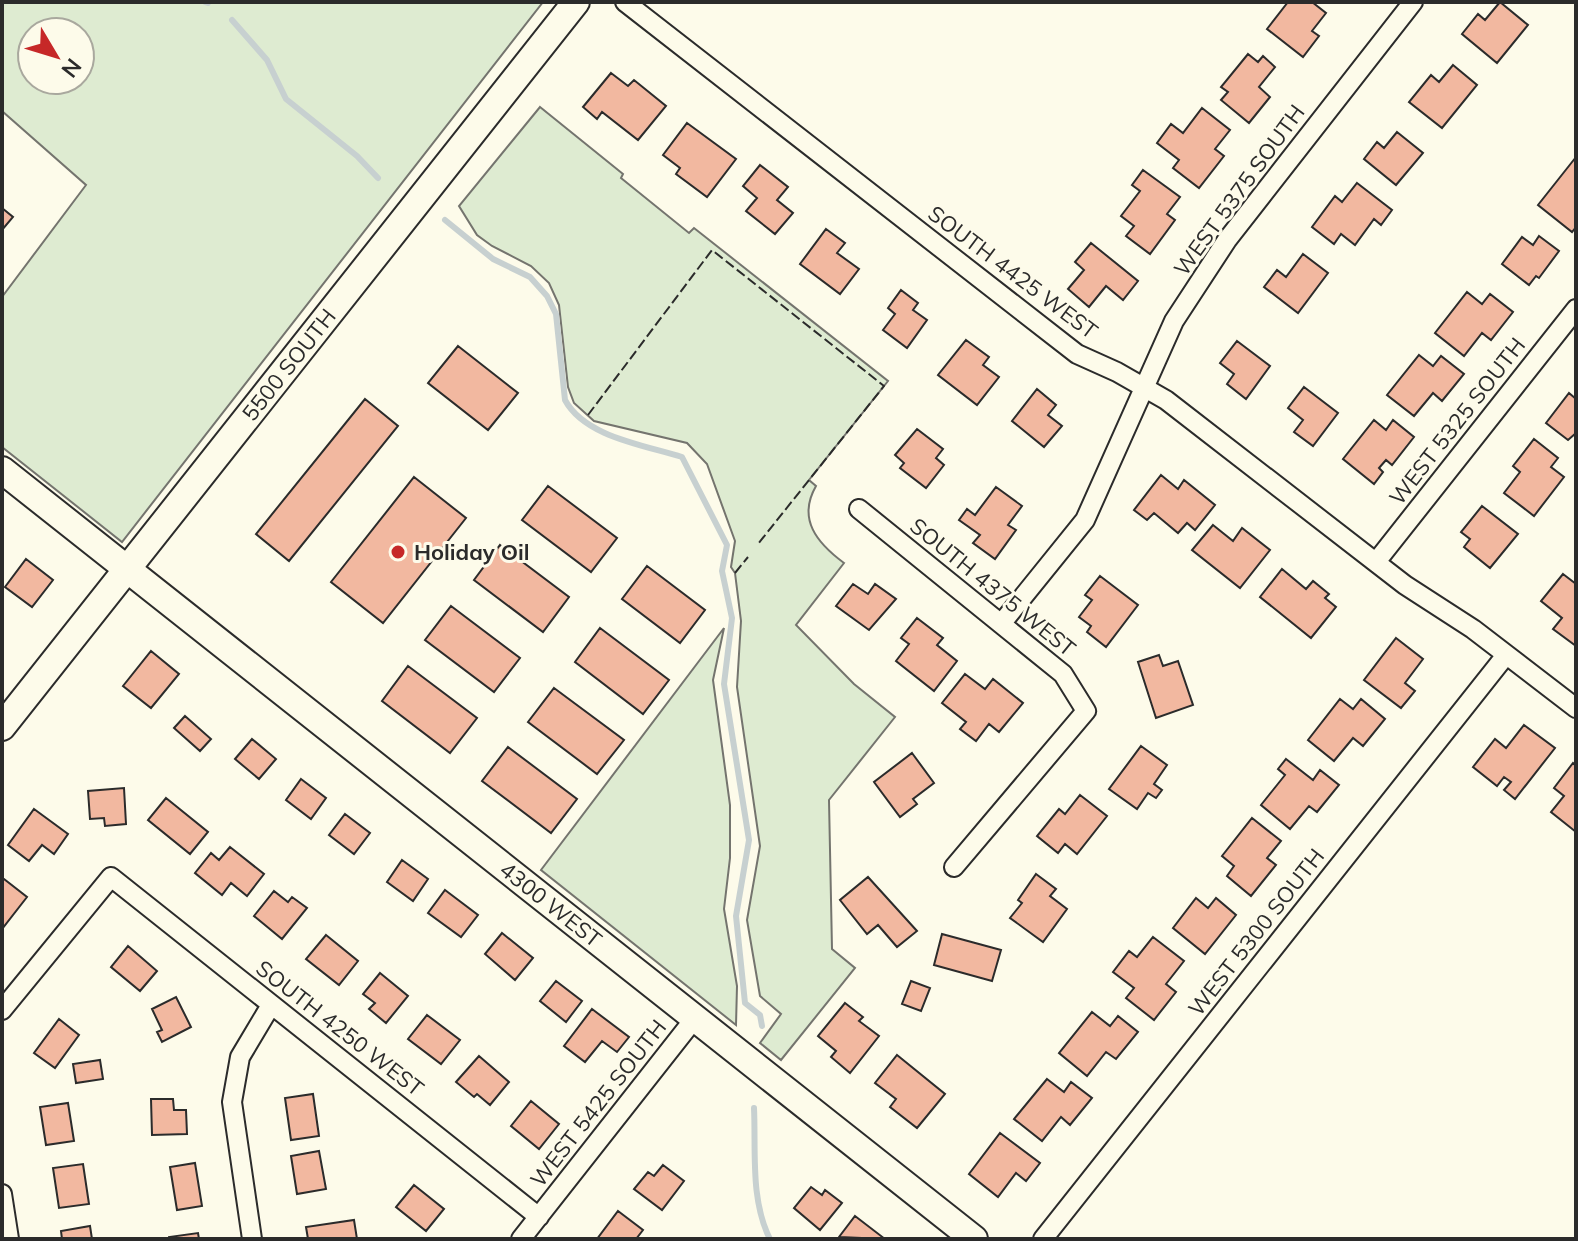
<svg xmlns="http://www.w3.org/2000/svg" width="1578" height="1241" font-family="Mulish,sans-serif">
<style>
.green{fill:#deebd1;stroke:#74746e;stroke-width:2;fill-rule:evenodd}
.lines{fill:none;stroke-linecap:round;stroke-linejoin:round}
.stream{stroke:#c7d0d0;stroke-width:6}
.building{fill:#f2b8a0;stroke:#2b2b2b;stroke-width:2}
.street-casing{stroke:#2b2b2b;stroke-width:22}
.secondary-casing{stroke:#2b2b2b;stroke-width:30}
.street{stroke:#fdfbea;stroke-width:18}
.secondary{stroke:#fdfbea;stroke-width:26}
.fence{stroke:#2b2b2b;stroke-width:2;stroke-dasharray:10 4;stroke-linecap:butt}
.poi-dot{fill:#c62828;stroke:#fdfbea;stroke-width:3}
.labels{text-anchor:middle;stroke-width:6;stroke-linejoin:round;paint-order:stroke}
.street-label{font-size:22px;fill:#2b2b2b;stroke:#fdfbea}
.poi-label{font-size:22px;font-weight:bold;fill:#2b2b2b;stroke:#fdfbea;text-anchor:start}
</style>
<rect width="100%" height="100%" fill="#fdfbea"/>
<path class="green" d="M2,2H543L122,542L2,447V297L86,185L2,111ZM32,32H80V80H32Z
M540,107L623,174L621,178L689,233L694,228L888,381L809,480L816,486C797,519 817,543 844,563L796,625L854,684L895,717L829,800L832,949L855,968L781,1060L760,1043L781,1014L760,996L747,920L760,846L737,687L741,621L735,573L731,567L735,541L707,464L687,443L594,421L574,403L568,387L559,305L549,283L531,266L492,246L477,235L459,206Z
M724,628L713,680L730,805V858L724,909L737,986L736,1025L541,870Z"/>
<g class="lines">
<path class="stream" d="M205,2L208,3
M232,20L267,60L286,99L357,156L378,178
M445,220L493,259L530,277L547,296L556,314L565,400C585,437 644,445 682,457L727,545L722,571L732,618L724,684L749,840L736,916L745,1003L760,1015L762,1026
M754,1108C756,1150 750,1200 770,1239"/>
</g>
<path class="building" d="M1288,2H1312L1326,13L1312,31L1319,36L1303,57L1267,29Z
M1500,2L1528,25L1497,63L1462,34L1478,14L1485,20Z
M1248,54L1258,62L1263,56L1275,67L1259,87L1270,97L1249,123L1221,100L1228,92L1221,87Z
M1453,65L1477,85L1442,128L1409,102L1431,75L1439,82Z
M611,73L628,86L634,80L666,106L638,140L602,112L597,119L583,107Z
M1202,108L1230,130L1215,149L1224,156L1199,188L1173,168L1179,160L1157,143L1171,124L1183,133Z
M687,123L736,159L707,197L676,174L680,168L663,155Z
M1397,132L1423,153L1396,185L1364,159L1377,142L1384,148Z
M1576,157V227L1572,232L1538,205Z
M760,165L788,187L777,200L793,213L775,234L746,211L757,198L743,186Z
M1143,170L1180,197L1167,214L1175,220L1150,254L1126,236L1134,226L1121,216L1140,191L1132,185Z
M1357,183L1392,210L1381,225L1374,219L1355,245L1341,234L1334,244L1312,227L1335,196L1342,202Z
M2,208L13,217L2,230Z
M826,229L845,243L837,253L859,269L840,294L800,264Z
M1539,236L1559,251L1539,278L1536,276L1529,285L1502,264L1522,237L1533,245Z
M1091,243L1138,281L1123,300L1106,286L1089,307L1068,289L1084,270L1075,262Z
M1303,254L1328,273L1298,313L1264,287L1277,270L1286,277Z
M901,290L918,303L913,310L927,320L907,348L883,330L895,314L888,308Z
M1467,292L1482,304L1490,294L1513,312L1491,340L1482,333L1464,356L1435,333Z
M966,340L989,357L983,365L999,377L977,405L938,375Z
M1237,341L1270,366L1246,399L1227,384L1234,374L1220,363Z
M458,346L518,393L488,430L428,383Z
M1419,355L1433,366L1441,356L1464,374L1442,401L1433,393L1414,416L1387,395Z
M1304,387L1338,413L1313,446L1294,432L1303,420L1288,408Z
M1037,389L1056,405L1048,415L1062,426L1044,447L1012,421Z
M1569,393L1576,399V433L1568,440L1546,423Z
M365,399L398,426L289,561L256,534Z
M1374,420L1386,430L1393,420L1414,437L1392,465L1386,460L1379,468L1383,472L1374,484L1343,459Z
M917,429L943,449L936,458L944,465L926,488L900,468L904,463L895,455Z
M1534,439L1558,458L1551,467L1564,477L1534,516L1504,493L1520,472L1513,466Z
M1161,475L1178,489L1184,480L1215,505L1195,530L1187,523L1178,533L1154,513L1147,520L1134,510Z
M414,477L466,518L383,623L331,582Z
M548,486L617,538L591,572L522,520Z
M996,487L1022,506L1008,525L1016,530L995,559L973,543L980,535L959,520L967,509L975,515Z
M1482,506L1518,534L1490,568L1464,547L1470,539L1461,532Z
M1213,525L1233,541L1242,528L1270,550L1240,588L1192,550Z
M500,545L569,597L543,632L474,580Z
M26,559L53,580L32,607L5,587Z
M647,566L705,610L680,643L622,599Z
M1282,569L1306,589L1313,581L1329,594L1325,598L1336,607L1311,638L1260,597Z
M1563,574L1576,584V646L1553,629L1562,618L1541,601Z
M1100,576L1138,605L1106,647L1087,632L1091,626L1079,617L1092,600L1085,595Z
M853,584L868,594L875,584L896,599L869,630L836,606Z
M451,606L520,658L494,692L425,640Z
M917,618L943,638L937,645L957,661L934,691L896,661L909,644L901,638Z
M600,628L669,680L643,714L575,662Z
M1396,638L1423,659L1405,683L1415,691L1401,708L1364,680Z
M151,651L179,674L151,708L123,686Z
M1159,655L1163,666L1178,661L1193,705L1156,718L1138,662Z
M408,666L477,718L450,753L382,701Z
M965,674L985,689L993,679L1023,703L999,732L989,724L976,741L960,729L966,722L942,703Z
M554,688L624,740L597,774L528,722Z
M1340,699L1353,709L1361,699L1385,719L1363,746L1353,738L1334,761L1308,740Z
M185,716L211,739L200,751L174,728Z
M1524,725L1555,748L1515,799L1504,790L1511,782L1504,777L1497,786L1473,767L1495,739L1506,748Z
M252,739L276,759L259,779L235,759Z
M1141,746L1167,765L1154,784L1162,790L1156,798L1148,793L1137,809L1109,789Z
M508,747L577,799L551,833L482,781Z
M912,753L934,783L913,799L917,804L900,817L874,782Z
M1286,759L1313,780L1320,770L1339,785L1317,812L1309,806L1290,829L1261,805L1285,775L1278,769Z
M1573,763L1576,766V832L1551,812L1564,796L1554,788Z
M301,779L326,798L311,819L286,800Z
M124,788L126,824L105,826L104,818L90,819L88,791Z
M1080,795L1107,816L1077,854L1065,844L1058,853L1037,836L1059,809L1065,814Z
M166,798L208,832L190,854L148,820Z
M34,809L68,834L54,854L42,845L29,861L8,845Z
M345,814L370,833L354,854L329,835Z
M1252,818L1281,841L1267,858L1276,865L1251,896L1227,876L1234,866L1222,856Z
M230,847L264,874L247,896L231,883L222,895L195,873L211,853L219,860Z
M402,860L428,879L413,901L387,882Z
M1036,874L1056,889L1050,896L1067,909L1043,942L1010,918L1022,903L1018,900Z
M868,877L917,931L897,947L878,925L867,934L840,900Z
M4,879L27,897L2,929V881Z
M445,890L478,915L461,937L428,913Z
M274,891L288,902L292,897L307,908L282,939L254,916Z
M1196,898L1208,908L1216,898L1236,915L1205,954L1173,928Z
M502,933L533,958L515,980L485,954Z
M942,934L1001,950L992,981L934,965Z
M326,935L358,961L339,985L306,959Z
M1153,937L1184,961L1166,984L1176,992L1154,1020L1126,998L1134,988L1113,972L1129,951L1137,957Z
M128,946L157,971L140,991L111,967Z
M380,973L408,996L386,1023L369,1009L375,1003L363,994Z
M556,981L582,1001L566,1022L540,1001Z
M911,981L930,988L921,1011L902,1004Z
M176,997L191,1027L162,1042L157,1032L162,1030L152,1009Z
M845,1003L863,1017L859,1021L879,1036L850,1073L831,1057L836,1051L818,1036Z
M592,1009L629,1037L617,1052L602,1041L585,1062L564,1046Z
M1092,1012L1110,1026L1118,1016L1138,1032L1116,1059L1106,1052L1087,1076L1059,1053Z
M427,1015L460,1040L441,1064L408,1039Z
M59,1019L79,1035L55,1068L34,1053Z
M897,1055L945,1094L917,1128L890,1107L896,1099L875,1083Z
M479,1056L509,1082L490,1105L477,1094L474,1097L456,1082Z
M100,1060L103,1079L76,1083L73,1064Z
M1047,1079L1064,1092L1071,1082L1092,1098L1070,1125L1061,1117L1042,1141L1014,1119Z
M313,1094L319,1136L291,1140L285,1098Z
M151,1099H173L174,1110H186L187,1134L152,1135Z
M531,1101L559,1124L539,1149L511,1126Z
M68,1103L74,1141L46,1145L40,1107Z
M1000,1133L1040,1163L1026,1181L1016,1173L998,1197L969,1174Z
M319,1151L326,1189L297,1194L291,1156Z
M195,1163L202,1206L177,1210L170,1167Z
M83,1164L89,1204L59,1208L53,1168Z
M663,1165L684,1181L662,1210L634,1189L648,1172L654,1176Z
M414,1185L444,1209L426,1231L396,1207Z
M811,1187L822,1195L825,1190L842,1203L820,1230L794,1208Z
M618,1211L643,1230L636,1239H597Z
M855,1216L885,1239L839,1237Z
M354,1220L357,1239H308L306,1227Z
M90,1226L92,1239H62L61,1231Z
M198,1233L199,1239H169V1237Z"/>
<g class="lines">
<defs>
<path id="street" d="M625,2L1077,354L1117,372L1166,400L1405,585L1473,629L1576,708
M859,509L1063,674L1086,711L954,867
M1376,562L1576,309
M1001,624L1085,520L1174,321L1227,240L1413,2
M2,1010L111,877L539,1217
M2,1194L9,1239
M252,1239L232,1102L240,1057L271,1005
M521,1239L695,1018
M1043,1239L1506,655"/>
<g id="secondary">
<path id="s1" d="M2,470L974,1239"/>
<path id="s2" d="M2,727L576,2"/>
</g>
</defs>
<use href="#street" class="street-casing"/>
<use href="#secondary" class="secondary-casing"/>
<use href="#street" class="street"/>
<use href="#secondary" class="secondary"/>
<path class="fence" d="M588,415L712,250L884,386L758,544
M735,573L748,557"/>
</g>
<circle class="poi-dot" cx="398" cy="552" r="8"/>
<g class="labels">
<g class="street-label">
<text transform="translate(1239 190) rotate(-54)" y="8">WEST 5375 SOUTH</text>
<text transform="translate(1013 272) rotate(37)" y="8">SOUTH 4425 WEST</text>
<text dy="8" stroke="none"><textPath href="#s2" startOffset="462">5500 SOUTH</textPath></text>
<text transform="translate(1457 421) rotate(-52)" y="8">WEST 5325 SOUTH</text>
<text transform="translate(993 587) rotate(39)" y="8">SOUTH 4375 WEST</text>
<text dy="8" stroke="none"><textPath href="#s1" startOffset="700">4300 WEST</textPath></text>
<text transform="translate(1256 932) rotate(-52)" y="8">WEST 5300 SOUTH</text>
<text transform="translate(340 1028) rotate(38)" y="8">SOUTH 4250 WEST</text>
<text transform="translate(598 1103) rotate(-52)" y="8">WEST 5425 SOUTH</text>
</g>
<g class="poi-label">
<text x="414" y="560">Holiday Oil</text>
</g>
</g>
<rect width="1578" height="1241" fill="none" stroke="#2b2b2b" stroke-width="8"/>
<g transform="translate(56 56) rotate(128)"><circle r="38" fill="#fdfbea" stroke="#a9a89e" stroke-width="2"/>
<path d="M0-6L14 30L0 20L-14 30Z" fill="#c62828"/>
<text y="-12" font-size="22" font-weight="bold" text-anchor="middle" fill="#2b2b2b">N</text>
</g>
</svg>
